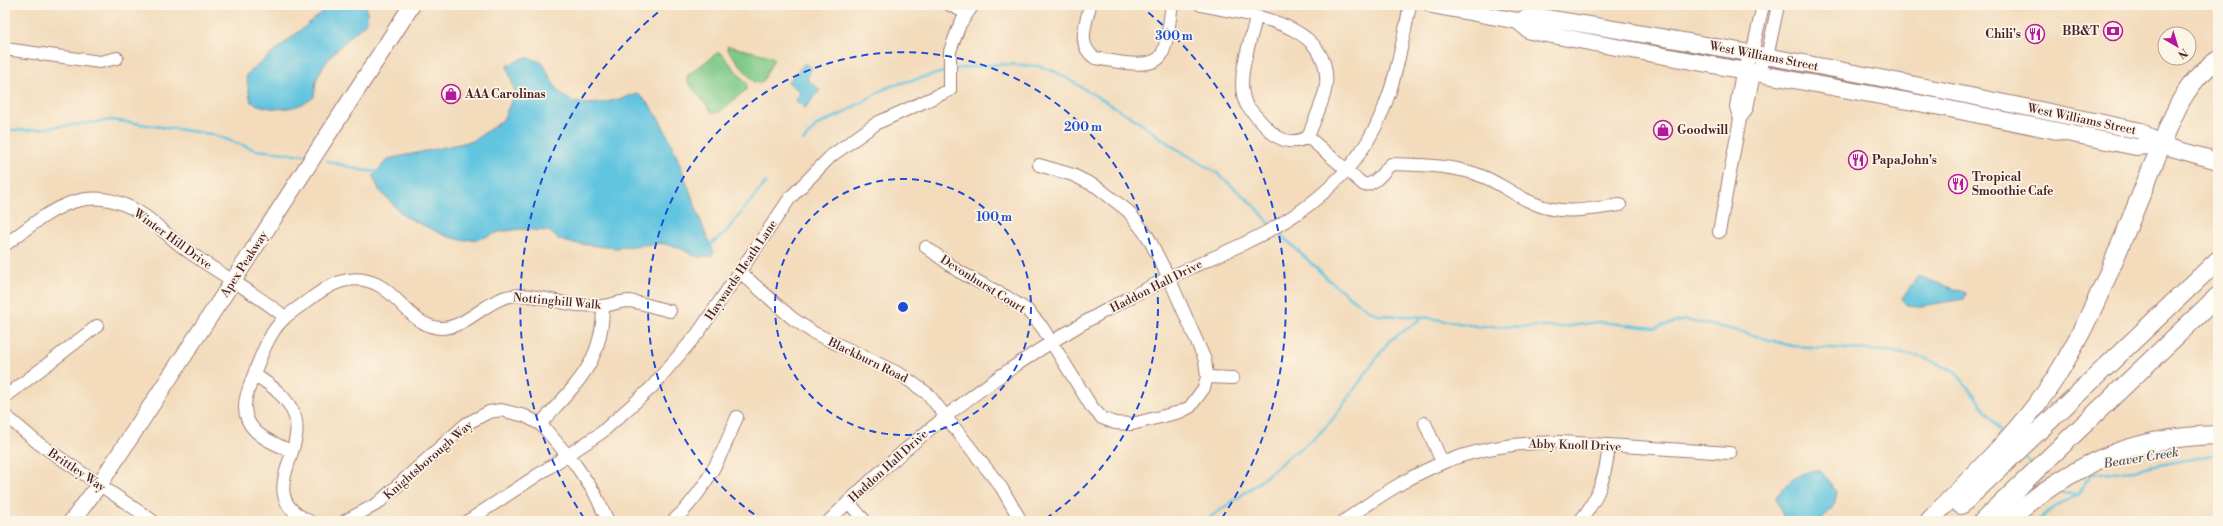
<svg xmlns="http://www.w3.org/2000/svg" width="2223" height="526" font-family="'Libre Bodoni',serif">
<style>
.green{fill:#7bc988;stroke:#62745a}
.water{fill:#62c5e0;stroke:#567286}
.lines{fill:none;stroke-linecap:round;stroke-linejoin:round}
.stream{stroke:#62c5e0;stroke-width:2.5}
.minor-casing{stroke:#9e7d74;stroke-width:14}
.major-casing{stroke:#9e7d74;stroke-width:18}
.highway-casing{stroke:#9e7d74;stroke-width:20}
.minor{stroke:#fff;stroke-width:12}
.major{stroke:#fff;stroke-width:16}
.highway{stroke:#fff;stroke-width:18}
.ring{fill:none;stroke:#1d4ed8;stroke-width:2;stroke-dasharray:7 5}
.labels{text-anchor:middle;stroke-width:3.5;stroke-linejoin:round;paint-order:stroke}
.poi-label{font-size:12px;font-weight:bold;fill:#4a1f2b;stroke:#fcf5e5;text-anchor:start}
.street-label{font-size:12px;fill:#4a1f2b;stroke:#fcf5e5}
.water-label{font-size:13px;font-style:italic;fill:#515161;stroke:#fcf5e5}
.centre{fill:#1d4ed8;stroke:#fcf5e5;stroke-width:2}
.ring-label{font-size:12px;text-anchor:middle;font-weight:bold;fill:#1d4ed8;stroke:#fcf5e5;stroke-width:3.5;stroke-linejoin:round;paint-order:stroke}
</style>
<rect width="100%" height="100%" fill="#fcf5e5"/>
<filter id="ink" filterUnits="userSpaceOnUse"><feTurbulence type="fractalNoise" baseFrequency=".025" numOctaves="2"/><feDisplacementMap in="SourceGraphic" scale="8" xChannelSelector="R" yChannelSelector="G"/><feConvolveMatrix kernelMatrix="1 2 1 2 8 2 1 2 1" color-interpolation-filters="sRGB"/></filter>
<filter id="wash" filterUnits="userSpaceOnUse"><feTurbulence type="fractalNoise" baseFrequency=".012" numOctaves="4" result="noise"/><feDisplacementMap in="SourceGraphic" scale="16" xChannelSelector="R" yChannelSelector="G"/><feGaussianBlur stdDeviation="0.9" result="paint"/><feColorMatrix in="noise" values="0 0 0 0 0 0 0 0 0 0 0 0 0 0 0 0 0 1.4 0 .05"/><feComposite in="paint" operator="in"/></filter>
<g filter="url(#wash)">
<rect width="100%" height="100%" fill="#f3dbbc"/>
<path class="green" d="M728,46L771,56L774,59L763,81L759,83L754,82L727,49Z
M717,53H721L747,84L746,90L718,113L712,112L687,81V76Z"/>
<path class="water" d="M331,5H366L368,21C350,37 327,55 317,78C315,83 315,91 314,97C295,111 273,112 251,102L246,75Z
M525,57L542,62C547,71 551,81 557,89C576,115 613,100 638,94C671,116 694,214 714,252L712,256L697,257L678,247L660,243L614,248L572,243L560,240L549,231L520,229L499,232L479,239L461,240L446,236L404,216L379,190L373,176L388,159L473,141L503,120L515,92L507,66Z
M805,63L812,68L807,79L820,90L805,108L796,101L800,92L788,82Z
M1918,276L1966,293L1964,299L1920,306L1906,305L1902,298Z
M1820,470L1837,492L1834,505L1821,521H1785L1776,497C1788,481 1800,471 1820,470Z"/>
<g class="lines">
<path class="stream" d="M954,69L1000,64L1038,66L1056,72L1133,118L1172,146L1217,173L1255,206L1271,225
M5,130H31L112,120L211,134L256,150L304,155
M803,141L817,125L842,114L882,90L894,85L947,71
M327,161L361,170L379,172
M1276,230L1329,280L1355,301L1378,315L1424,317L1476,326L1562,327L1599,322L1654,328L1685,320L1730,329L1792,346L1887,351L1925,358L1954,371L1968,387L2003,434
M708,243L711,244L725,233L766,182
M2023,455L2032,465
M2059,490L2064,493L2077,495
M1205,521L1257,484L1287,458L1315,438L1332,420L1389,341L1424,317
M2038,521L2055,506L2077,495L2091,474L2134,470L2218,454"/>
</g>
</g>
<g filter="url(#ink)">
<g class="lines">
<defs>
<path id="minor" d="M950,5L966,13
M1090,5C1086,24 1076,45 1095,58C1111,60 1153,72 1162,54C1169,40 1169,20 1172,5
M1201,5C1245,15 1332,21 1326,85C1324,102 1314,120 1308,137L1364,185C1376,184 1383,172 1391,164C1421,165 1455,165 1484,177C1501,184 1516,196 1533,203C1562,216 1590,209 1620,205
M1256,18C1250,44 1234,82 1247,106C1265,125 1280,152 1308,137
M5,49L100,62L117,58
M1740,119L1736,107L1742,72L1752,54L1763,5
M1719,232L1740,119L1747,108L1754,74L1767,57L1778,5
M5,245C51,210 87,177 145,216C159,226 171,239 185,249C218,273 254,292 285,317
M926,247L958,271L1007,297L1027,310L1042,327L1091,406L1102,418L1115,423L1132,424L1180,412L1190,407L1204,388L1207,377L1205,360L1169,278L1148,237L1128,211L1097,187L1073,175L1039,165
M740,272L792,318L814,333L900,374L928,394L1001,487L1021,521
M255,375C271,385 289,398 295,417C306,453 254,496 309,521
M1207,377L1233,378
M5,397L97,326
M5,415L38,443L153,521
M1425,423L1442,462
M540,424C576,384 603,363 603,306
M291,451C265,440 237,428 247,394C253,376 263,348 273,332C281,319 293,311 306,302C328,285 352,270 380,286C401,298 414,327 441,328C465,328 484,303 506,297C529,291 556,303 578,305C586,305 595,306 602,306C612,305 620,301 629,301C643,303 657,308 670,311
M848,502L865,521
M345,521L377,504L466,424L489,412L501,410L525,416L540,424L546,430L575,464L594,492L608,521
M468,521L601,433L651,388L698,333L790,198L831,156L877,123L950,90V51L960,24L973,5
M673,521C704,494 722,455 737,417
M829,521C912,437 1007,364 1110,308C1131,297 1151,286 1172,276C1244,243 1307,222 1357,157C1391,112 1399,59 1410,5
M1344,521C1420,467 1466,443 1561,442L1730,453
M1580,521C1599,498 1606,475 1609,445"/>
<path id="major" d="M1432,5L1518,21L1533,16C1737,48 1939,89 2141,131L2161,145
M1518,21L1530,31L1940,107L2136,147L2161,145L2218,161
M72,521L99,485L233,281L412,5"/>
<path id="highway" d="M1961,505L2218,260
M1929,521C1972,476 2019,433 2054,380C2082,336 2104,285 2124,236C2135,210 2145,184 2156,158C2171,121 2183,82 2218,60
M1983,521L2218,296
M2005,521C2074,465 2127,437 2218,435"/>
</defs>
<use href="#minor" class="minor-casing"/>
<use href="#major" class="major-casing"/>
<use href="#highway" class="highway-casing"/>
<use href="#minor" class="minor"/>
<use href="#major" class="major"/>
<use href="#highway" class="highway"/>
</g>
</g>
<g class="ring">
<circle cx="903" cy="307" r="128"/>
<path d="M764 521A255 255 0 1 1 1042 521"/>
<path d="M584 518A383 383 0 0 1 667 5M1139 5A383 383 0 0 1 1222 518"/>
</g>
<defs>
<symbol id="bank-ring" viewBox="-11 -11 22 22"><circle r="9.5" fill="#fcf5e5" stroke="#b5179e" stroke-width="1.5"/><path d="M-6-4H6V4H-6ZM0-2.3a2.3 2.3 0 1 0 0 4.6a2.3 2.3 0 1 0 0-4.6Z" fill="#b5179e"/></symbol>
<symbol id="restaurant-ring" viewBox="-11 -11 22 22"><circle r="9.5" fill="#fcf5e5" stroke="#b5179e" stroke-width="1.5"/><path d="M-5-6h1v4h1v-4h1v4h1v-4h1v5L-1.5 .5V6h-2V.5L-5-1ZM5-6V6H3V1.5H1.5Q1.5-4 5-6Z" fill="#b5179e"/></symbol>
<symbol id="shop-ring" viewBox="-11 -11 22 22"><circle r="9.5" fill="#fcf5e5" stroke="#b5179e" stroke-width="1.5"/><path d="M-5-2.5h2.3a2.7 3.5 0 0 1 5.4 0H5L5.5 6h-11ZM-1.5-2.5h3a1.5 2.3 0 0 0-3 0Z" fill="#b5179e"/></symbol>
</defs>
<g fill-rule="evenodd">
<use href="#bank-ring" x="2102" y="20" width="22" height="22"/>
<use href="#restaurant-ring" x="2024" y="23" width="22" height="22"/>
<use href="#shop-ring" x="440" y="83" width="22" height="22"/>
<use href="#shop-ring" x="1652" y="119" width="22" height="22"/>
<use href="#restaurant-ring" x="1847" y="149" width="22" height="22"/>
<use href="#restaurant-ring" x="1947" y="173" width="22" height="22"/>
</g>
<g class="labels">
<g class="poi-label">
<text x="2099" y="35" text-anchor="end">BB&amp;T</text>
<text x="2021" y="38" text-anchor="end">Chili's</text>
<text x="465" y="98">AAA Carolinas</text>
<text x="1677" y="134">Goodwill</text>
<text x="1872" y="164">Papa John's</text>
<text x="1972" y="181">Tropical<tspan x="1972" dy="14">Smoothie Cafe</tspan></text>
</g>
<g class="street-label">
<text transform="translate(1764 56) rotate(11)" y="4">West Williams Street</text>
<text transform="translate(2082 119) rotate(12)" y="4">West Williams Street</text>
<text transform="translate(173 239) rotate(36)" y="4">Winter Hill Drive</text>
<text transform="translate(244 264) rotate(-57)" y="4">Apex Peakway</text>
<text transform="translate(741 270) rotate(-56)" y="4">Haywards Heath Lane</text>
<text transform="translate(983 284) rotate(32)" y="4">Devonhurst Court</text>
<text transform="translate(1156 286) rotate(-27)" y="4">Haddon Hall Drive</text>
<text transform="translate(557 301) rotate(5)" y="4">Nottinghill Walk</text>
<text transform="translate(868 360) rotate(26)" y="4">Blackburn Road</text>
<text transform="translate(1575 445) rotate(2)" y="4">Abby Knoll Drive</text>
<text transform="translate(428 460) rotate(-41)" y="4">Knightsborough Way</text>
<text transform="translate(888 466) rotate(-42)" y="4">Haddon Hall Drive</text>
<text transform="translate(77 470) rotate(34)" y="4">Brittley Way</text>
</g>
<g class="water-label">
<text transform="translate(2141 457) rotate(-9)" y="5">Beaver Creek</text>
</g>
</g>
<circle cx="903" cy="307" r="6" class="centre"/>
<g class="ring-label">
<text x="1174" y="40">300 m</text>
<text x="1083" y="131">200 m</text>
<text x="994" y="221">100 m</text>
</g>
<rect width="2223" height="526" fill="none" stroke="#fcf5e5" stroke-width="20"/>
<g transform="translate(2177 46) rotate(142)"><circle r="19" fill="#fcf5e5" stroke="#b59f9b"/>
<path d="M0-3L7 15L0 10L-7 15Z" fill="#b5179e"/>
<text y="-6" font-size="11" font-weight="bold" text-anchor="middle" fill="#4a1f2b">N</text>
</g>
</svg>
